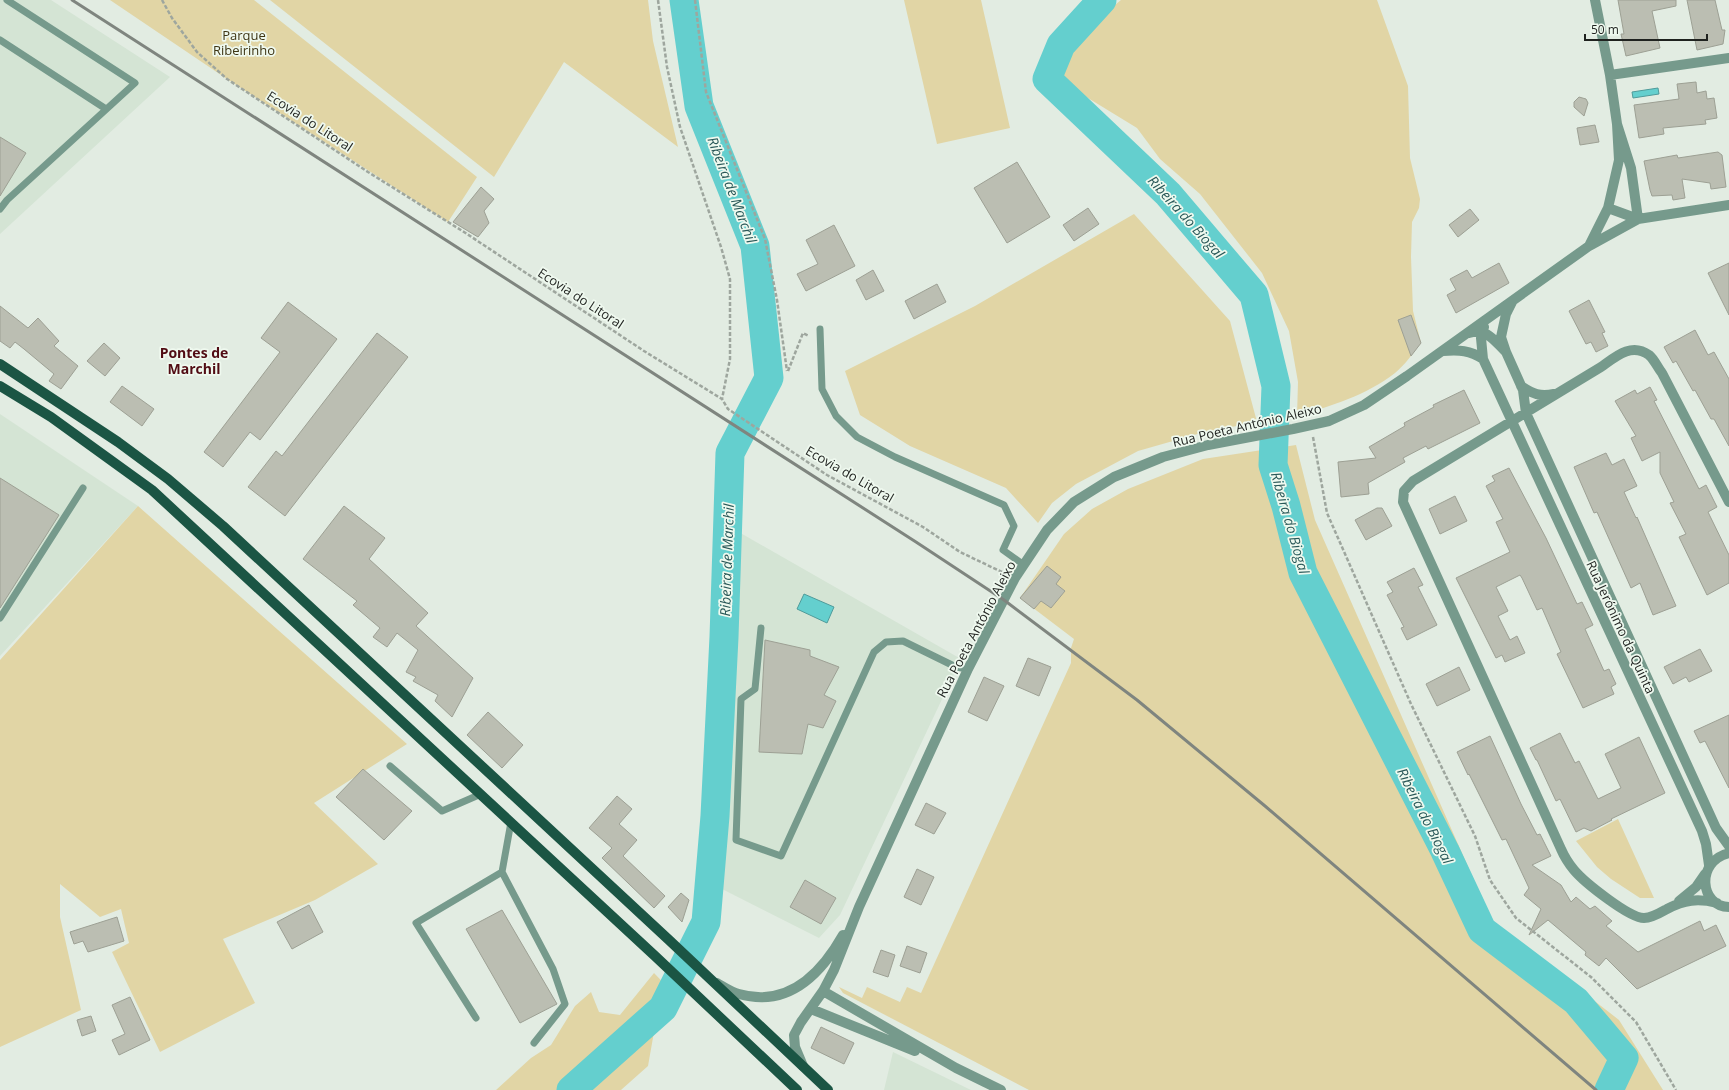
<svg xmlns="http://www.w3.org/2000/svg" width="1729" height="1090" font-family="'Open Sans',sans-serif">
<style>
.built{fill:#d4e4d4}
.green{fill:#e1d5a5}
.water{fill:#64cfce;stroke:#4f9b9a}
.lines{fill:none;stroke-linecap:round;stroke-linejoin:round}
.river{stroke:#64cfce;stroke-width:29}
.building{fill:#bbbeb2;stroke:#9da094}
.path{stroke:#9ea69e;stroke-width:2.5;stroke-dasharray:4 2;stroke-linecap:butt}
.service{stroke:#769a8c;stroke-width:7}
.minor{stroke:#769a8c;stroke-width:10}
.primary{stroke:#1b5544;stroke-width:10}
.rail{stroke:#7f857f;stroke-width:3}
.labels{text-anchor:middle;stroke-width:3.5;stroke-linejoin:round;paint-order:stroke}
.park-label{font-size:13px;fill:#3e3514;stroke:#eff9ef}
.street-label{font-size:13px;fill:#1f221f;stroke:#eff9ef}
.water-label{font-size:14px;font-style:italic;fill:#295858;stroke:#eff9ef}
.neighbourhood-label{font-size:14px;font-weight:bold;fill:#510c14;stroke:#eff9ef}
</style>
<rect width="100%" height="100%" fill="#e2ece2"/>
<path class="built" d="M0,0H51L170,77L0,234Z
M0,414L138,506L0,656Z
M737,531L961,659L840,915L819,938L722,889Z
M893,1052L971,1090H884Z"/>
<path class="green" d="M110,0H254L477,177L448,222L227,79Z
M270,0H648L653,41L678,147L564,62L494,177Z
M904,0H981L1010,128L937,144Z
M1121,0H1377L1408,86L1410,158L1420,199L1419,208L1412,222L1411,257L1413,311L1421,343C1413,353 1405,365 1395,373C1367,395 1331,406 1297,416L1298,382L1289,331L1262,273L1200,194L1160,159L1137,128L1070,87L1060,79L1062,65L1091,25Z
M1134,214L1230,321L1257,422L1201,433L1138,451L1076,484L1052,503L1038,523L1006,488L910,446L860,415L845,371L975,306Z
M1296,445L1315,520L1492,921L1619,1020L1663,1090H1029L843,993L839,987L862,998L867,987L900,1002L907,987L921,993L1071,663V648L1074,639L1020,598L1064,534L1092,509L1128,489L1203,459Z
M138,506L407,744L314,803L378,864L315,900L223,939L255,1003L160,1052L112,952L129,943L121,909L100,917L60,884V917L81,1010L0,1047V660Z
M1618,819L1654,898H1640L1611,879L1597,867L1576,841Z
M654,973L680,1000L654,1032L648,1066L621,1090H496L531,1058L551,1045L575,1006L591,992L599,1012L620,1015Z"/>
<path class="water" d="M1658,88L1659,94L1633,98L1632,92Z
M804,594L834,607L827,623L797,609Z"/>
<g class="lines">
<path class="river" d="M1102,0L1061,45L1047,79L1168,194L1254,295L1276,386L1273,465L1286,506L1303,573L1445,851L1482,930L1576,1001L1624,1058L1609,1090
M571,1090L663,1008L706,922L715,816L724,637L730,453L769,378L755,246L699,106L684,0"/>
</g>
<path class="building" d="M1618,0H1676V6L1652,11L1660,48L1626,56L1621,34H1624Z
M1687,0H1715L1722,30H1725L1723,44L1697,50Z
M1696,82L1697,93L1706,91L1707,99L1714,98L1717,118L1705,120L1706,124L1663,128L1664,134L1639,138L1634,105L1679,99L1677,84Z
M1579,97L1586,99L1588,103L1584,116L1574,107V102Z
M1595,125L1599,142L1580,145L1577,128Z
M0,137L26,153L0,196Z
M1718,152L1722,155L1726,187L1711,189L1710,183L1682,179L1685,198L1673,200L1672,195L1652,196L1650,190L1644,161L1677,155L1678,158Z
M1017,162L1050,217L1007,243L974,188Z
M481,187L494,199L484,211L489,223L478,237L453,222Z
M1088,208L1099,224L1074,241L1063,225Z
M1470,209L1479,220L1458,237L1449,225Z
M834,225L855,266L806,291L797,274L818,264L806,240Z
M1499,263L1509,283L1456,313L1447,295L1456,290L1450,279L1467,270L1472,278Z
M1729,263V315L1708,273Z
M873,270L884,291L866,300L856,280Z
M937,284L946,302L914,319L905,301Z
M1589,300L1605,332L1602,333L1608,346L1596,352L1591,342L1586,344L1569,311Z
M288,302L337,339L260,440L250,432L223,467L204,452L280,352L261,338Z
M0,306L28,328L38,318L59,341L54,346L78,366L61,389L49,381L54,374L24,349L15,342L10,348L0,341Z
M1411,315L1421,343L1411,356L1398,320Z
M1695,330L1708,355L1714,352L1729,379V446L1714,419H1711L1695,390L1693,391L1676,361L1673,363L1664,347Z
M377,333L408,357L285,516L248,487L276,451L282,456Z
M104,343L120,358L105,376L87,361Z
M122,386L154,409L142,426L110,402Z
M1650,387L1657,400L1654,401L1699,489L1706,485L1717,507L1708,512L1729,555V583L1707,595L1679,537L1686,534L1670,503L1674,502L1660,473V452L1642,461L1631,438L1636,436L1615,401L1635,390L1637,394Z
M1464,390L1480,423L1428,449L1426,446L1403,458L1405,462L1368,483L1369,494L1341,497L1338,462L1376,458L1369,447L1405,426L1404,423L1434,407L1433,405Z
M1606,453L1612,465L1624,459L1637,486L1624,492L1636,518L1637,517L1676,606L1653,615L1640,583L1631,588L1597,512L1594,513L1574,467Z
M1509,468L1546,538L1577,604L1582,602L1593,625L1585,629L1604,671L1609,669L1616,684L1611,687L1614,694L1583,708L1557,654L1561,652L1542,608L1537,610L1522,578L1520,575L1496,587L1508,611L1498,616L1510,640L1517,636L1525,653L1505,662L1502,655L1496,658L1456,578L1510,552L1496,522L1503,519L1486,486L1495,481L1492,476Z
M0,478L59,515L0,608Z
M1455,496L1467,521L1440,534L1429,509Z
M344,506L385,538L369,559L428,613L416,626L473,678L452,717L435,701L438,695L413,681L416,677L406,672L418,650L397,633L387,647L373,637L380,628L353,605L357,601L303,559Z
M1377,508H1382L1392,526L1366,540L1355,520Z
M1047,566L1061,577L1056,584L1065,591L1051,608L1041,601L1034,609L1020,598Z
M1414,568L1423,585L1418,587L1437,625L1407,640L1401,628L1404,627L1387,595L1393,592L1387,582Z
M765,640L810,650V656L839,667L824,695L836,701L823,728L808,724L802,754L759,752Z
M1700,649L1712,671L1689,682L1686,677L1673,684L1664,667Z
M1028,658L1051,667L1039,696L1016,686Z
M1459,667L1470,690L1437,706L1426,684Z
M984,677L1004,686L987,721L968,712Z
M488,712L523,745L502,768L467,735Z
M1729,715V788L1705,741L1700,743L1694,731Z
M1560,733L1575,763L1579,761L1598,799L1621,788L1605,754L1639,737L1665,793L1611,819L1612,820L1591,831L1584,828L1576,832L1560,799L1556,801L1537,760H1536L1530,748Z
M1490,736L1521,804L1537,835L1540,834L1551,856L1532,865L1561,885L1571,902L1576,897L1590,909L1595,906L1612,921L1606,926L1638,952L1700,921L1704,931L1716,925L1726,946L1637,989L1606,958L1599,966L1585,955L1586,952L1548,920L1529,935L1541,909L1524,895L1529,888L1506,839L1502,840L1469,774L1468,775L1457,752Z
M363,769L412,811L384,840L336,797Z
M617,796L632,809L619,824L637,840L623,856L665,896L654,908L602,858L612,848L589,828Z
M926,803L946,813L934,834L915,825Z
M917,869L934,877L921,905L904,897Z
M805,880L836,898L821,924L790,907Z
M681,893L689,900L682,922L668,907Z
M309,905L323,932L292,949L277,922Z
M502,910L557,1004L520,1023L466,929Z
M117,917L124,941L88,952L83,941L74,944L70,932Z
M907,946L927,953L920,973L900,966Z
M881,950L895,955L888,977L873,972Z
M130,997L150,1040L119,1055L112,1040L125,1034L112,1005Z
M91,1016L96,1031L82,1036L77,1020Z
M821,1027L854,1043L844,1064L811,1048Z"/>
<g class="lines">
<path class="path" d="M162,0L172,18L197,52L227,79L368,172L464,232L644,351L722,399L728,409L827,475L923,527L960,552L1004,573
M658,0L667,67L680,127L721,247L730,279V359L722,399
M695,0L706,92L765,239L777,300L787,371
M788,371L803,333L809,336
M1313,437L1327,513L1411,704L1475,836L1490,880L1516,918L1591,977L1636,1022L1676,1090"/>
<path class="service" d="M0,40L106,109
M0,209L7,200L135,83L7,0
M820,329L822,389L836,416L857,437L895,457L1004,505L1014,526L1003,550L1024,565
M0,618L83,488
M761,628L755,689L741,699L736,840L781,856L874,652L886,642L903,641L956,667L968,669
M390,766L442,811L481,794
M511,822L502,872L553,969L565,1004L534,1043
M476,1018L416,923L502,872"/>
<path class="minor" d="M1610,75L1729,58
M1608,208L1638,219L1729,205
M1589,246L1608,208L1619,160L1617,124L1610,75L1595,0
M1512,302L1506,314L1501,337L1506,352L1523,390L1526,413L1716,828L1729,846
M1469,333C1486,328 1493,339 1505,351
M1443,351C1459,350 1470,350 1483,359L1702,831L1706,844L1709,865
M1483,359L1481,338L1484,327
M1521,386C1533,394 1540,397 1554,394
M1729,853C1695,861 1700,907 1729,907
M1679,901L1696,887L1705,874
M1717,903C1698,898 1684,900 1667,909C1660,913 1652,918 1644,918C1629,918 1584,882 1574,870C1569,864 1564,856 1561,849L1403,502L1404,491L1413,481L1601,367C1615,357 1631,342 1649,355C1654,359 1658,368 1662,373L1729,502
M717,983C724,987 731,992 739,994C788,1008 821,974 843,935
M823,991L956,1068L1001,1090
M811,1009L915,1051
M803,1066L795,1047L794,1035L801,1022L823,991L834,970L859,907L968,669L1015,578L1047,530L1074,502L1114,477L1163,457L1208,445L1293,429L1329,421L1364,405L1407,376L1589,246L1638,219L1631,168L1617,124"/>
<path class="primary" d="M0,364L118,442L168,479L223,526L669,940L828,1090
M0,386L51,417L152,490L655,956L797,1090"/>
<path class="rail" d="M72,0L916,542L1004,600L1137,700L1265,806L1596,1090"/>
</g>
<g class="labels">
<g class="park-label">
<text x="244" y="40">Parque<tspan x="244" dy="15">Ribeirinho</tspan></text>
</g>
<g class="street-label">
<text transform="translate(310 121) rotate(33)" y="5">Ecovia do Litoral</text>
<text transform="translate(581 298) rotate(33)" y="5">Ecovia do Litoral</text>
<text transform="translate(1247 425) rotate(-13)" y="5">Rua Poeta António Aleixo</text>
<text transform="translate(850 474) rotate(30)" y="5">Ecovia do Litoral</text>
<text transform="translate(1621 627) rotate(65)" y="5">Rua Jerónimo da Quinta</text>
<text transform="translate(976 629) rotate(-62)" y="5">Rua Poeta António Aleixo</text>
</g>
<g class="water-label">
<text transform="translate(732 190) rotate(69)" y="5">Ribeira de Marchil</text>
<text transform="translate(1186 217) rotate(48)" y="5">Ribeira do Biogal</text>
<text transform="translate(1290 523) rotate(74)" y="5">Ribeira do Biogal</text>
<text transform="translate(727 560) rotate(-88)" y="5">Ribeira de Marchil</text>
<text transform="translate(1425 816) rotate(63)" y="5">Ribeira do Biogal</text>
</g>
<g class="neighbourhood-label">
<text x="194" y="358">Pontes de<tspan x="194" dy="16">Marchil</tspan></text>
</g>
</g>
<path d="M1585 34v6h122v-6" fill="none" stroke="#1f221f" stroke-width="2"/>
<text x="1591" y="34" font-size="12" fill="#1f221f" stroke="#eff9ef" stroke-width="3" paint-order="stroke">50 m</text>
</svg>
